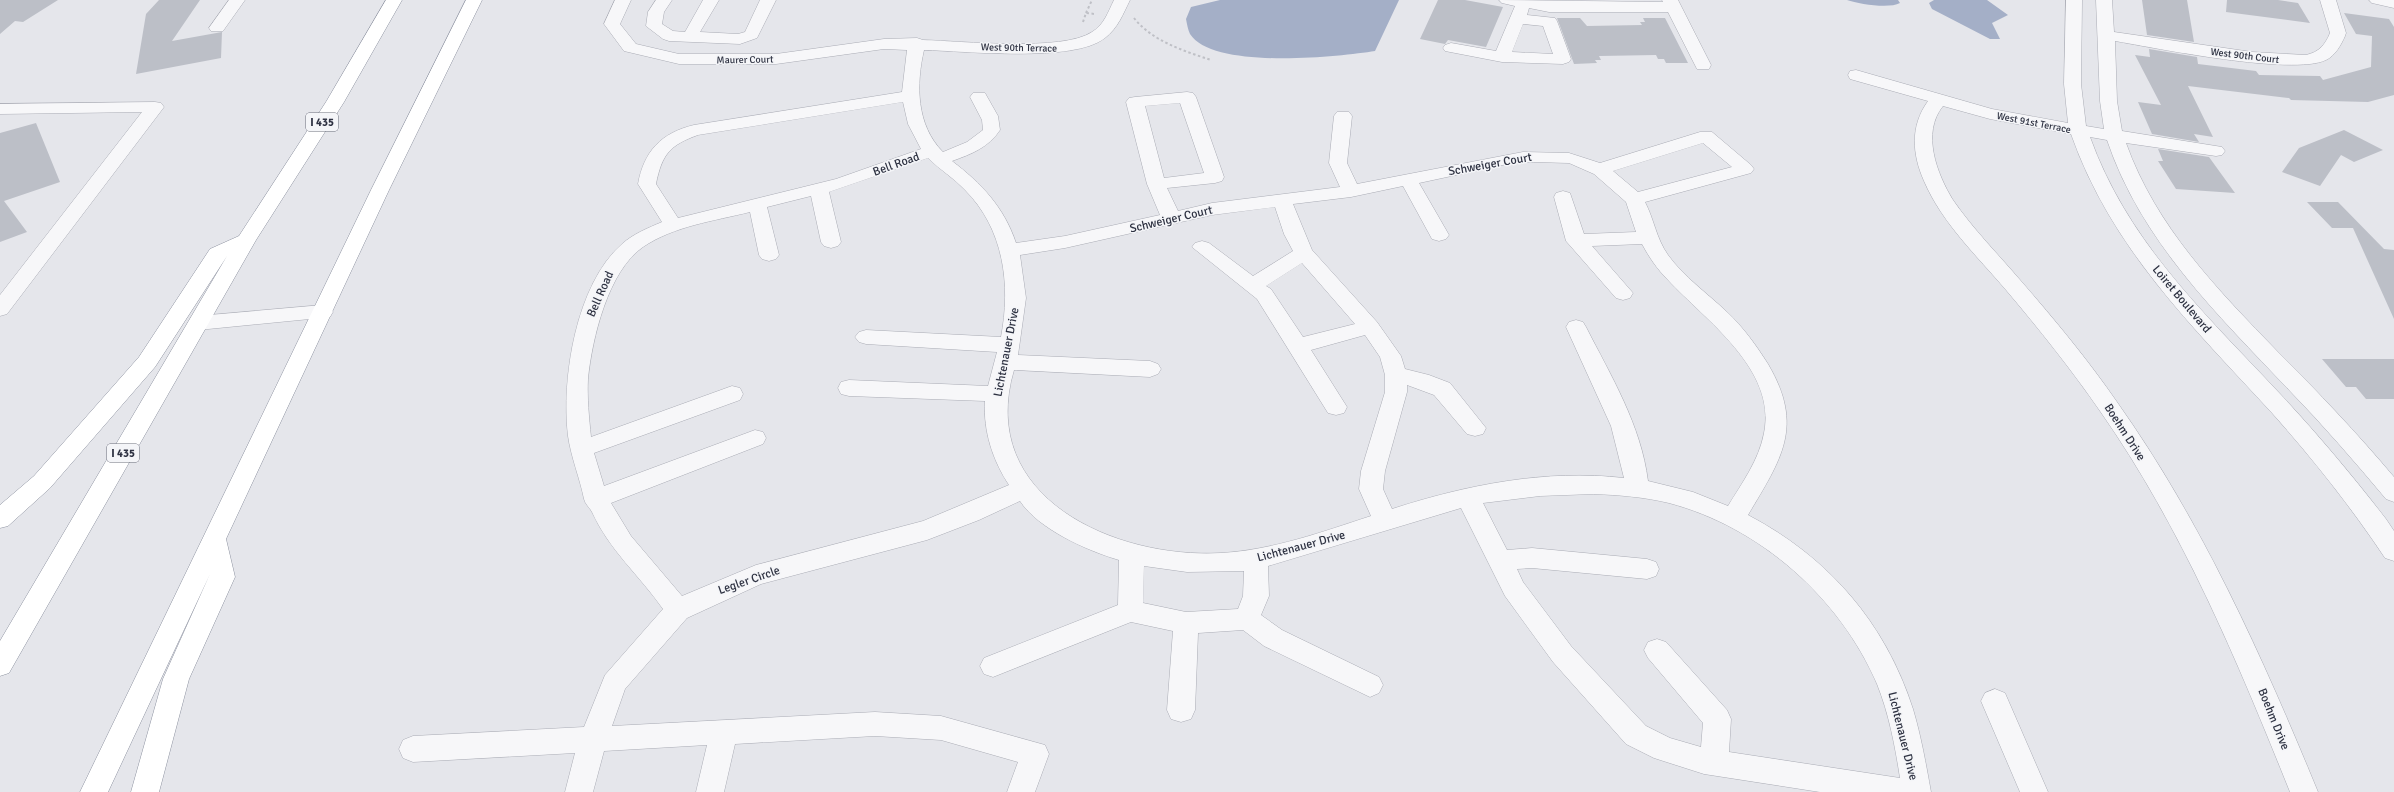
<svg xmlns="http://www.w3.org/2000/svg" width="2394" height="792" font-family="Signika,sans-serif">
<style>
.water{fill:#a4afc7}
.building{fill:#bcbfc7}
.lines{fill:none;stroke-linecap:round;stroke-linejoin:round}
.minor-casing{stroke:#aaacb5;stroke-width:1}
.highway-casing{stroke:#8d92a0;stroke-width:1}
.path{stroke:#bfc0c6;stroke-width:2;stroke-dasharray:2.5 2.5;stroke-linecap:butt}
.minor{fill:#f7f7f9;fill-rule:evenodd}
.highway{fill:#fff;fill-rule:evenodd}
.labels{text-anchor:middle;stroke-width:3;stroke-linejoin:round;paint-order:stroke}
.far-street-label{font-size:10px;fill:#2e3242;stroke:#f4f5f8}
.shield{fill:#f4f5f8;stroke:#696c79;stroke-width:1}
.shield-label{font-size:11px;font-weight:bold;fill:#2e3242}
.street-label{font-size:12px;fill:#2e3242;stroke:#f4f5f8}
</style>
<rect width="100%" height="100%" fill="#e5e6eb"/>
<path class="water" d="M1220,0H1399L1375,51C1337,57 1213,70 1190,34C1188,30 1187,24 1186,19L1191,7Z
M1847,0H1898L1900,3C1889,9 1859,4 1847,0Z
M1934,0H1987L2008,15L1992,23L2000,39H1990L1932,9L1929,3Z"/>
<path class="building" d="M0,0H58L23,22L15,21L0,34Z
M159,0H200L172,41L222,32L221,58L136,74L146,14Z
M1438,0H1465L1503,7L1486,47L1448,40L1445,44L1420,39Z
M2142,0H2187L2194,42L2147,35Z
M2227,0H2278L2298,3L2310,23L2226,12Z
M2344,13L2389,19L2394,27V95L2368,102L2291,100L2289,98L2188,86L2213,137L2194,134L2199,142L2152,134L2138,102L2161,105L2135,55L2150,57L2149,49L2197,57L2198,64L2256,71L2259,75L2320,76L2323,80L2371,67L2372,36L2356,34Z
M1557,18H1580L1587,26L1642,25L1640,22H1645L1643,18H1665L1688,63H1666L1664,59H1658L1656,55L1599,56L1601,60H1595L1597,63L1574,64Z
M36,123L60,182L4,201L27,232L0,242V133Z
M2344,130L2383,150L2354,162L2341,155L2320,186L2282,172L2299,148Z
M2158,149L2209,157L2235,193L2176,189L2158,161H2163Z
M2307,202H2338L2384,249L2394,250V319L2353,228H2332Z
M2322,359H2394V399H2366L2356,387H2346Z"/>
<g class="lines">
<defs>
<path id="minor" d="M229,0H245L223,31H211L209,28Z
M615,0H631L620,24L636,44L679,54H776L884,39L917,38L923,40C962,41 1062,52 1092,32C1104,25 1108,12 1114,0H1130C1123,14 1118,28 1105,38C1074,63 965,51 924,50C916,84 916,125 943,152L967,142L983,130L982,120L970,97L973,93H985L998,116L1000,130C989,147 972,154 952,161C981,183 1004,207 1016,243L1065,236L1160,215L1147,184L1126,102L1129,98L1135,97L1187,92L1193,93L1196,97L1224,177L1222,181L1215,183L1167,188L1178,211L1212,203L1340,187L1329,163L1334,116L1337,112H1349L1352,116L1347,163L1357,184L1523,152L1569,153L1600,163L1700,132H1712L1751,165L1754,169L1751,173L1645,202C1654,219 1656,238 1668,255C1684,277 1707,293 1727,312C1743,327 1756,345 1768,364C1805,427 1781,459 1748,515C1828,557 1885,622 1913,709C1921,736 1926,764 1931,792H1820L1704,774L1654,758L1626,744L1553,662L1505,596L1461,508L1268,566L1269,596L1261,615L1282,630L1379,677L1383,685L1379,693L1370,697L1264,646L1243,630L1198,633L1195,710L1191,719L1181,722L1171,719L1167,710L1173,631L1131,622L993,677L984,674L980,666L984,658L1118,605L1119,560C1088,551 1038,529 1020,501L979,520L927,540L761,584L687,618L625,689L612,726L875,712L941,716L1045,745L1049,754L1035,792H1007L1018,762L941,740L875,736L735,744L724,792H696L707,745L604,751L593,792H565L575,753L413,762L403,758L399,749L403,740L413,736L584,727L605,675L663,609C640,576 609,550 592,512C590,508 585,504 584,499C580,479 571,457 568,436C561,379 576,284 622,244C633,234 648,228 662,222L638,184C644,151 661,133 694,125L902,92L907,50L884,49L776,64H679L624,51L604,24ZM903,102L908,124L921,149L836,179L678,218L656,184C662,154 670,145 698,135ZM1180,103L1204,173L1164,178L1145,106ZM1703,143L1732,167L1638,192L1613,171ZM928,158C940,170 954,178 965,190C1004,229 1011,285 1001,337L866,330L859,332L855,337L859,342L866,344L997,352L988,386L849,380L841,382L838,388L841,394L849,396L985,401C983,431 993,461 1009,485L923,521L756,565L682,596L631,536L611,503L763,444L766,438L763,432L755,430L604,486L594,453L740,400L743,394L740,388L732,386L591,437C589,417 587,398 588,379C592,339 608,271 643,247C674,226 714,221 750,212L759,255L762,259L769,261L776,259L779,255L767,207L811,196L821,242L824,246L831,248L838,246L841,242L829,192ZM1534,162L1569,163L1594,174L1626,202L1636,232L1584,234L1570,193L1563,191L1556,193L1554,197L1566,241L1616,298L1623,300L1630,298L1633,293L1592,246L1642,244C1649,257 1657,269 1668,280C1705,320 1777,369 1764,433C1759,460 1742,483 1728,506L1693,492L1648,481C1641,425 1611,376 1586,327L1583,322L1576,320L1569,322L1566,327L1611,426L1624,478C1546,469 1466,485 1392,509L1383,489L1385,471L1407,392V385L1434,395L1467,434L1475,436L1483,434L1486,428L1450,383L1429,375L1405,369L1401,356L1377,322L1312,250L1293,204L1351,197L1403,186L1432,239L1439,241L1446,239L1449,235L1419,183L1512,163ZM1275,207L1284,234L1293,251L1253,276L1209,243L1202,241L1195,243L1192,247L1257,299L1328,413L1336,415L1344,413L1347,407L1311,350L1365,335L1380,357L1385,375V392L1361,471L1359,489L1371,516C1322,532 1273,550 1221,553C1116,559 976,498 1014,370L1150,377L1158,374L1161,369L1158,364L1150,361L1018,355L1026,298L1020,255L1065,248L1212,215ZM1302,263L1355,324L1303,337L1271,289L1266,286ZM1594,494C1619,495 1644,497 1669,503C1760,527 1840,598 1877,684C1889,714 1895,746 1900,778L1729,752L1731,719L1727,710L1666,642L1657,639L1648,642L1644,650L1648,658L1703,723L1701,747L1670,738L1646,726L1571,646L1523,582L1517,569L1532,568L1647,579L1656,576L1659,569L1656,562L1647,559L1532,548L1507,550L1483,503L1540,496ZM1144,566L1187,572L1244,571L1243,596L1238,609L1186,612L1143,603Z
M656,0H672L664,12L662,24L673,31L685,32L703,0H719L700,32L738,34L745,32L760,0H776L757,38L740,44L669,41L663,39L646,26L648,12Z
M1499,0L1663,2L1662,0H1678L1711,65L1709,69H1697L1668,12H1549L1529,8L1527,15L1555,18L1557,21L1571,59L1569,62L1563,64L1502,62L1445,51L1443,48L1445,45L1451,43L1496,51L1515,6L1502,3ZM1523,24L1543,26L1553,54L1512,52Z
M2066,0H2082L2081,84L2086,126L2104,129L2100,101L2096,0H2112L2114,32L2252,52L2306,55C2319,52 2325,45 2330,33L2320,0H2336L2346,33L2345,36C2341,45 2335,56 2326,60C2293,76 2156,48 2115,41L2117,101L2122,131L2222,147L2225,151L2222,155L2216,156L2126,143C2156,227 2217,289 2278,352C2318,392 2357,433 2394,477V502L2386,499C2355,462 2323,425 2289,390C2217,314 2141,241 2107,140L2090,137C2126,237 2197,306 2268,381C2310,425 2349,471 2386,519L2394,531V561L2385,558C2351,507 2313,459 2272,413C2192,326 2111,248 2071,134L1990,119L1943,106C1921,133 1937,174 1953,200C1973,229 1998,254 2021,281C2055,320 2088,360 2117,402C2202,522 2262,656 2318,792H2290C2237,660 2182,528 2100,411C2071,369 2039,329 2006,290C1977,256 1942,223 1924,181C1912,154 1910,126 1928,101L1850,79L1848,75L1850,71L1856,70L1992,109L2068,123L2064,84Z
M2369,0H2394V8L2372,3Z
M155,102L161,103L164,107L161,111L7,314L0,316V295L142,112L0,114V104Z
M323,305L330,307L333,312L330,317L198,330L191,328L188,323L191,318L198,316Z
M1995,689L2005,693L2048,792H2020L1981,701L1985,693Z"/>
<path id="highway" d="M386,0H402L344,102L256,240L9,673L0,676V641L227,256L155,367L50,488L8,526L0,528V505L34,476L139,357L210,249L239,236L326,102Z
M466,0H482L389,190L226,539L235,577L189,679L159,792H131L163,679L210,574L108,792H80L371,190Z"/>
</defs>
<use href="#minor" class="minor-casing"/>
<use href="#highway" class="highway-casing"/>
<path class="path" d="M1086,13L1092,0
M1134,18C1152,41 1184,51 1211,60
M1083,22L1086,13L1095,14"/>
<use href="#minor" class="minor"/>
<use href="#highway" class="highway"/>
</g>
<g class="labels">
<g class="far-street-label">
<text transform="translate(1019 47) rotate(1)" y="4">West 90th Terrace</text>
<text transform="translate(2245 55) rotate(7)" y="4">West 90th Court</text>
<text transform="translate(745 59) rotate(-1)" y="4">Maurer Court</text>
<text transform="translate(2034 122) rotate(11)" y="4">West 91st Terrace</text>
</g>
<g class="shield">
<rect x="306" y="113" width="32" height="18" rx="3"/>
<rect x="107" y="444" width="32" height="18" rx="3"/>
</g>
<g class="shield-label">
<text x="322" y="126">I 435</text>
<text x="123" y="457">I 435</text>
</g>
<g class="street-label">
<text transform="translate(896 164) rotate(-20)" y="4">Bell Road</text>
<text transform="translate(1490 164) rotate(-10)" y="4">Schweiger Court</text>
<text transform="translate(1171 219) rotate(-13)" y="4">Schweiger Court</text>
<text transform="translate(600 294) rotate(-66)" y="4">Bell Road</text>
<text transform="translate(2182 299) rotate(50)" y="4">Loiret Boulevard</text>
<text transform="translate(1006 352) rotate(-79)" y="4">Lichtenauer Drive</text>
<text transform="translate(2125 432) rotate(57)" y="4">Boehm Drive</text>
<text transform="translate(1301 546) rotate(-15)" y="4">Lichtenauer Drive</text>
<text transform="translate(749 580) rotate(-19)" y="4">Legler Circle</text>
<text transform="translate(2274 719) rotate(68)" y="4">Boehm Drive</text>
<text transform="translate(1903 736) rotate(76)" y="4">Lichtenauer Drive</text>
</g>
</g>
</svg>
